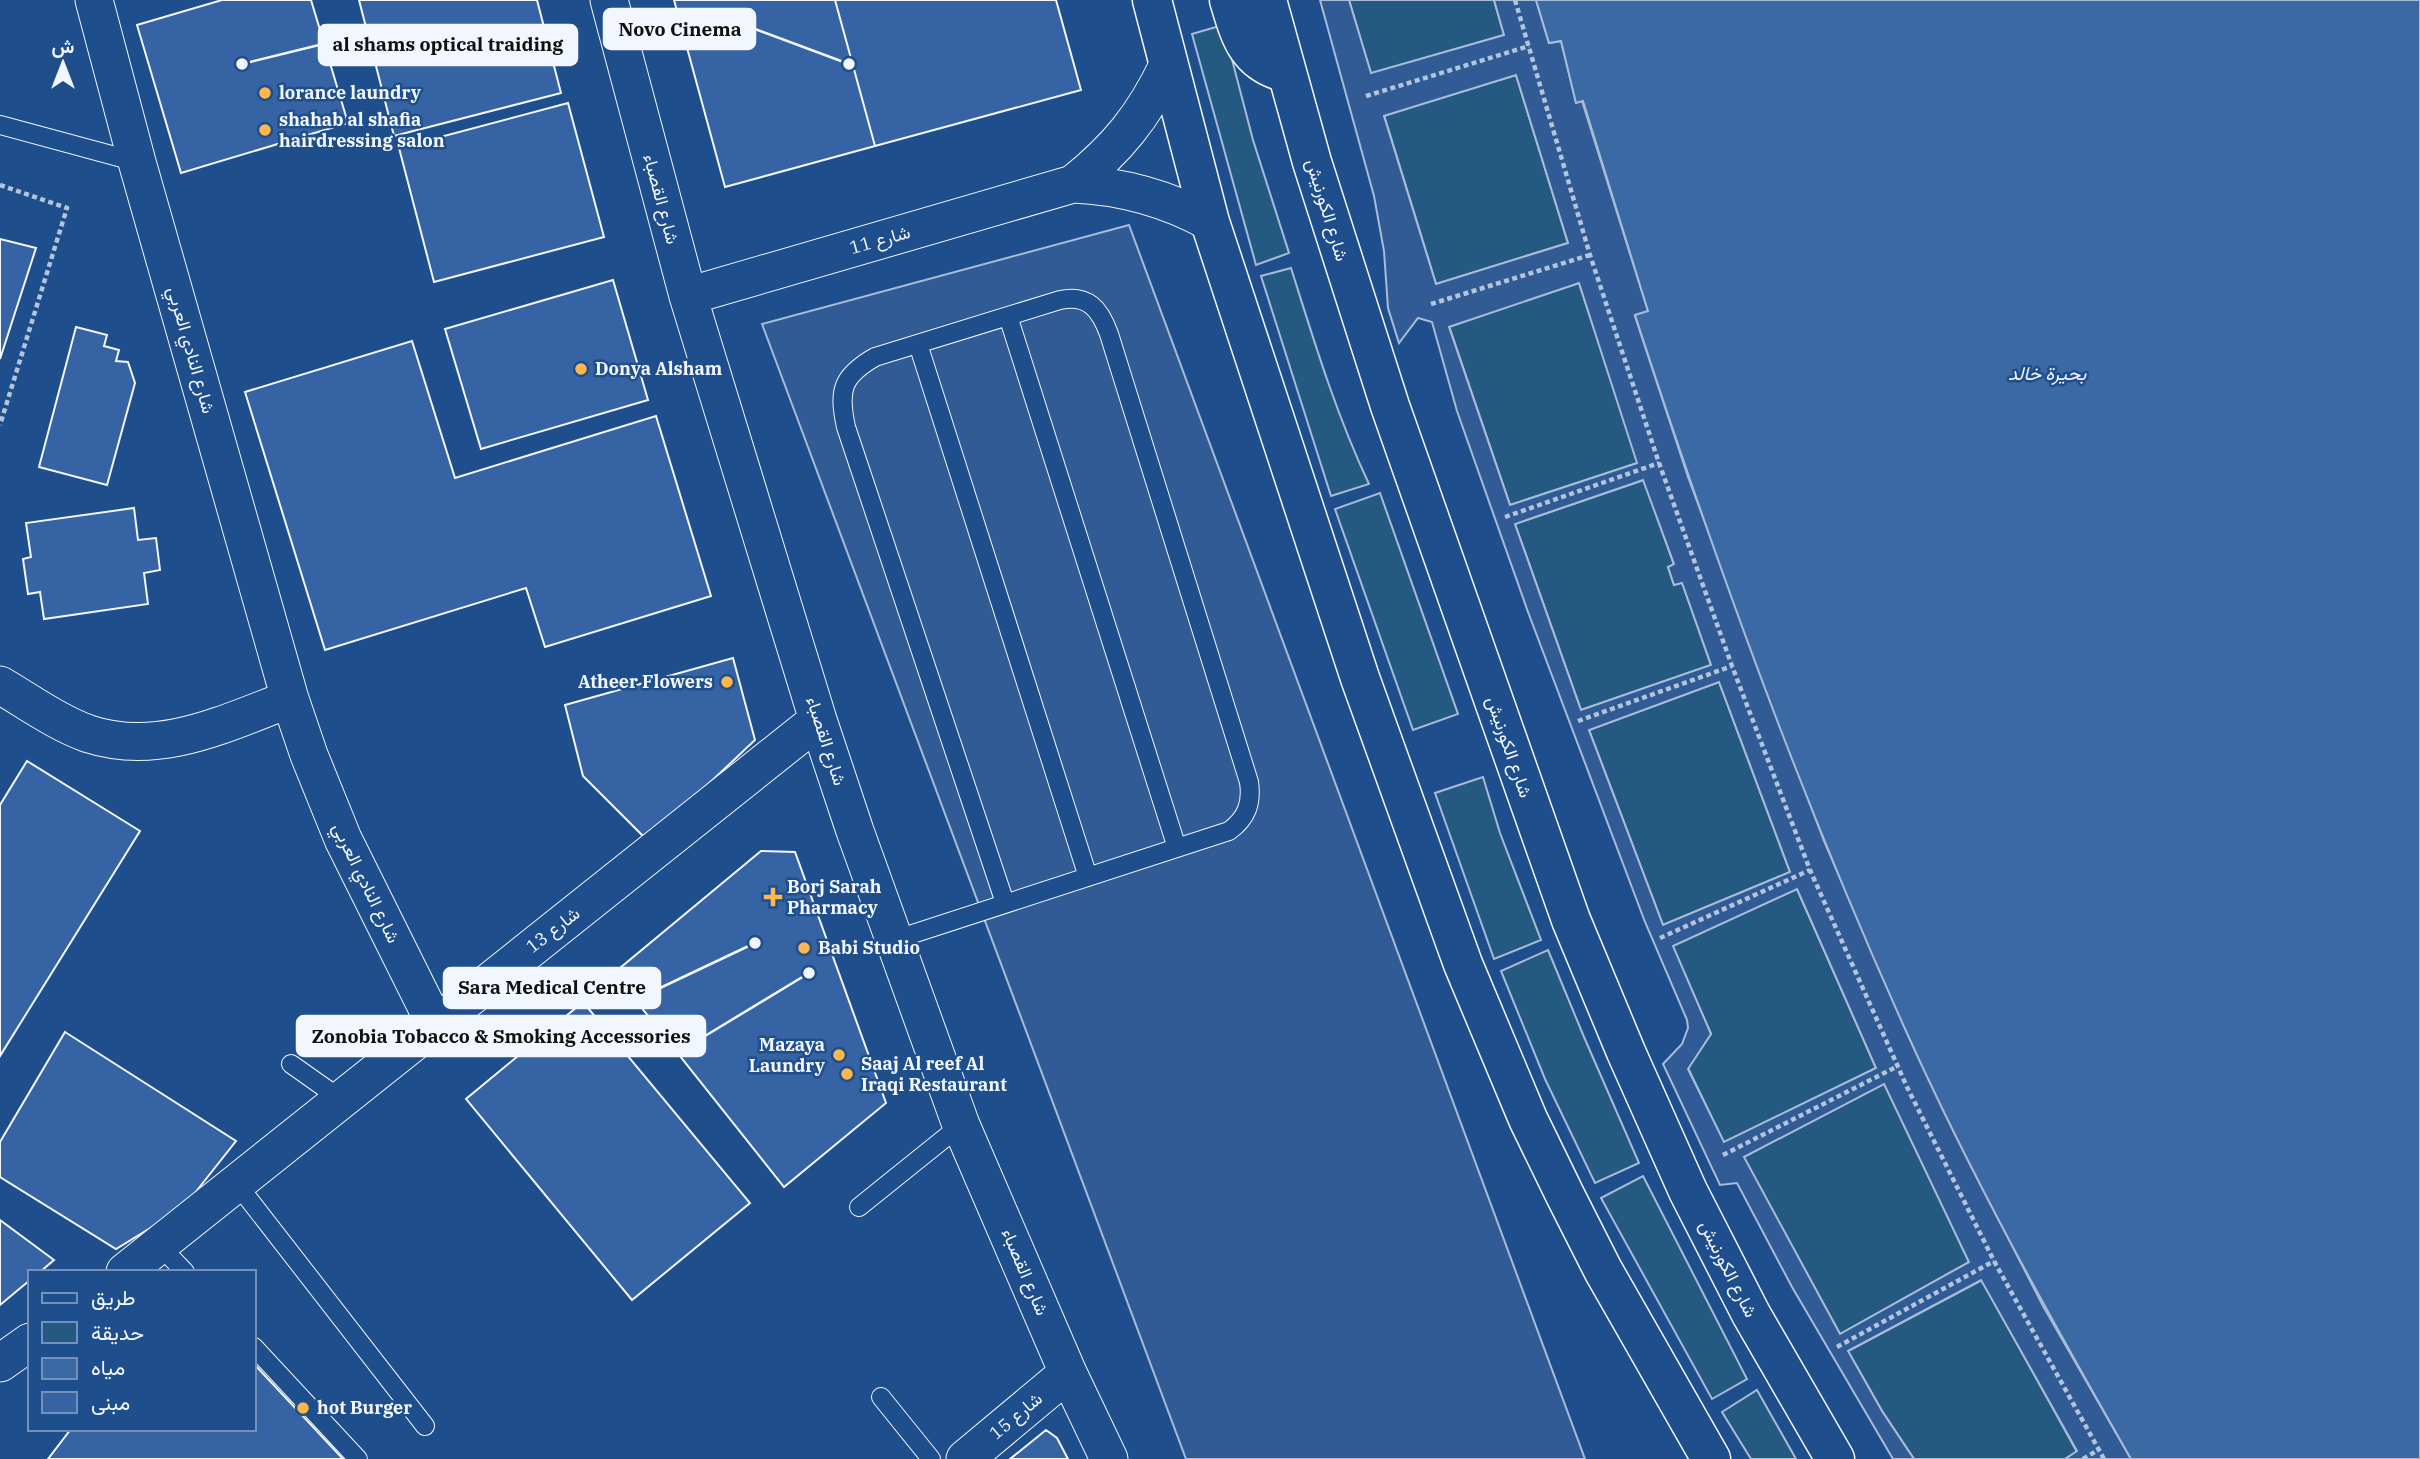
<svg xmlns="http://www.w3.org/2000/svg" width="2420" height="1459" font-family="'IBM Plex Serif',Vazirmatn,serif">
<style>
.green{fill:#245a82;stroke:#a8bbd7;stroke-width:2}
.parking{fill:#305b95;stroke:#a8bbd7;stroke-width:2;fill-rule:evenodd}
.water{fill:#3b69a3;stroke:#a8bbd7;stroke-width:2}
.building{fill:#3563a3;stroke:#f2f6ff;stroke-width:2}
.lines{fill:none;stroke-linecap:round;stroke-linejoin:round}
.service-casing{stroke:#f2f6ff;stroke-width:20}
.minor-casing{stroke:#f2f6ff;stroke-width:39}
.secondary-casing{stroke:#f2f6ff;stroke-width:41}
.path{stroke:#b3c4dc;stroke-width:4.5;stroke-dasharray:5 3.5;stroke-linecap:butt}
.service{stroke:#1f4e8c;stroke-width:18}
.minor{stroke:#1f4e8c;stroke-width:37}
.secondary{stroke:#1f4e8c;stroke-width:38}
.poi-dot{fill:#ffb74d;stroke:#1f4e8c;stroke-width:2.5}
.labels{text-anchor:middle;stroke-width:5;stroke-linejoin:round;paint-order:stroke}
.poi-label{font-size:18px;font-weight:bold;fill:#f2f6ff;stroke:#1f4e8c;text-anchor:start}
.street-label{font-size:18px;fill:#f2f6ff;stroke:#1f4e8c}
.water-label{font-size:19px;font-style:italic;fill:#f2f6ff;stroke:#1f4e8c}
.leader{fill:none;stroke:#f2f6ff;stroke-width:2.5}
.callout-dot{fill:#f2f6ff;stroke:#1f4e8c;stroke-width:2.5}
.callout{fill:#f2f6ff;stroke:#f2f6ff;stroke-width:2.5}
.callout-label{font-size:19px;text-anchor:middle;font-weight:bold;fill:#111}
</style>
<rect width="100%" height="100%" fill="#1f4e8c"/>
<path class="green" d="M1349,0H1494L1504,35L1371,74Z
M1223,25L1253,140L1289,253L1256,265L1192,34Z
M1516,75L1568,243L1436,284L1384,115Z
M1291,268C1314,341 1336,414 1369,484L1331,496L1261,276Z
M1579,283L1638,463L1510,505L1449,326Z
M1644,480L1674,565L1668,567L1674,585L1682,582L1711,665L1581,710L1515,524Z
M1380,493L1458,714L1413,730L1335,509Z
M1719,682L1790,872L1663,925L1589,730Z
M1483,777L1500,833L1541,940L1494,959L1435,793Z
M1797,889L1876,1068L1724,1143L1688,1068L1711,1034L1672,946Z
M1548,950L1584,1037L1639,1163L1595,1183L1545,1079L1501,971Z
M1885,1083L1969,1262L1840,1334L1743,1157Z
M1643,1176L1747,1379L1712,1399L1601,1198Z
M1982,1280L2077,1452L2065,1459H1914L1882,1411L1848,1351Z
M1757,1390L1796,1459H1751L1722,1412Z"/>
<path class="parking" d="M1320,0H1349L1371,73L1504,35L1494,0H1536L1549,43L1561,41L1576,102L1582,101L1648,311L1635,316L1688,477L1824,841L1908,1035L1983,1189L2043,1306L2131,1459H2065L2077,1451L1981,1280L1848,1351L1882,1411L1914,1459H1893L1792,1287L1737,1183L1720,1185L1663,1064L1682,1044L1688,1028L1687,1020L1645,922L1528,612L1457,411L1432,322L1418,318L1399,343L1388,308L1384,251L1374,196ZM1516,75L1568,243L1436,284L1384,116ZM1579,283L1637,463L1510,505L1449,327ZM1643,480L1674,564L1668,567L1674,585L1682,583L1711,665L1581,710L1515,524ZM1719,682L1790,872L1663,925L1589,730ZM1797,889L1876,1068L1724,1142L1688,1069L1711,1034L1673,946ZM1884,1084L1969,1262L1840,1334L1744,1157Z
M1129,225L1585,1459H1186L762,324Z"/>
<path class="water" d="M1536,0H2420V1459H2131C2051,1319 1972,1178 1906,1031C1801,799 1714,558 1635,315L1648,311L1583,101L1576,103L1561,41L1549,43Z"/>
<path class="building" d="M222,0H311L348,123L181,173L137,25Z
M359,0H537L561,93L394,136Z
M674,0H835L875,146L725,187Z
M835,0H1056L1081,90L875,146Z
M568,103L604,237L434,282L399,148Z
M0,239L36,248L0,359Z
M613,280L648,400L481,449L445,329Z
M76,327L107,335L104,346L119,350L116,361L128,362L135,383L107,485L39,467Z
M412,341L455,478L656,416L711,596L545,647L526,588L325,650L245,392Z
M134,508L138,540L156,538L160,570L144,573L148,604L44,619L40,592L28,594L23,559L31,557L26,523Z
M733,658L755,740L648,841L583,776L565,705Z
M27,761L140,831L0,1056V805Z
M761,851L795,852L886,1103L784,1187L614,973Z
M583,1002L750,1203L632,1300L466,1099Z
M65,1032L236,1141L183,1208L116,1249L0,1177V1142Z
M0,1220L54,1260L40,1272H30V1280L0,1305Z
M254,1364L343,1459H48L71,1429H254Z
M1046,1430L1057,1438L1068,1459H1010Z"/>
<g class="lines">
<defs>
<path id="service" d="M0,125L137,162
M1008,316L1177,848
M918,344L1088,877
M894,940L1229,831C1247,818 1252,803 1249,782L1109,334C1100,309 1088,294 1060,300L875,357C842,376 838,390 846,427L1005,903
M291,1064L342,1100
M237,1184L425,1426
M859,1207L961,1125
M160,1246L185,1272
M254,1347L358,1459
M881,1397L931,1459"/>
<path id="minor" d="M94,0L137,162L290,699L309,755L343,839L435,1024
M609,0L688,296L818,720L855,831L961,1125L1068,1373L1109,1459
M1073,184C1117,149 1144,116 1168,65
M688,296L1073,184C1123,186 1166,198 1210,222
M0,685C29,702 58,723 89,734C160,757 225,723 290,699
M125,1272L818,720
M0,1363L30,1342
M965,1459L1068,1373"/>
<path id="secondary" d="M1152,0L1210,222L1360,678L1463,964L1528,1119L1565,1195L1603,1270L1711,1459
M1229,0C1240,36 1246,63 1287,73
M1267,0L1312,162L1390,406L1571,920L1626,1052L1688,1191L1751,1314L1835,1459"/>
</defs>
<use href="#service" class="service-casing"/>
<use href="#minor" class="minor-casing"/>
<use href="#secondary" class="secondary-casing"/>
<path class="path" d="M1515,0L1590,255L1659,463L1732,666L1810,870L1907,1087L1994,1261L2104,1459
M1366,96L1529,46
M0,185L67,208L0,425
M1431,304L1590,255
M1505,517L1659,463
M1578,721L1732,666
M1660,938L1810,870
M1723,1155L1898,1066
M1837,1347L1994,1261
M2083,1459L2098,1450"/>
<use href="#service" class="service"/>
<use href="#minor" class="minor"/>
<use href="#secondary" class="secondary"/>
</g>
<g class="poi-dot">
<circle cx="265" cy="93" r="7"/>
<circle cx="265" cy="130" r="7"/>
<circle cx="581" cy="369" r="7"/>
<circle cx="727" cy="682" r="7"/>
<path d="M769.5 886.5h7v7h7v7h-7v7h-7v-7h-7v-7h7z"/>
<circle cx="804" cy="948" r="7"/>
<circle cx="839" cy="1055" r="7"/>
<circle cx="847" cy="1074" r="7"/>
<circle cx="303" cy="1408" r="7"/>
</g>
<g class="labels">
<g class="poi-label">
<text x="279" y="99">lorance laundry</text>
<text x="279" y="126">shahab al shafia<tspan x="279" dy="21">hairdressing salon</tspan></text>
<text x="595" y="375">Donya Alsham</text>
<text x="713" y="688" text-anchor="end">Atheer Flowers</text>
<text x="787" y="893">Borj Sarah<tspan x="787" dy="21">Pharmacy</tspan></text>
<text x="818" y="954">Babi Studio</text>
<text x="825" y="1051" text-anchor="end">Mazaya<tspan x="825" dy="21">Laundry</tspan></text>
<text x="861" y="1070">Saaj Al reef Al<tspan x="861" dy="21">Iraqi Restaurant</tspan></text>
<text x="317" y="1414">hot Burger</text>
</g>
<g class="street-label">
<text transform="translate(661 199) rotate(75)" y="6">شارع القصباء</text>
<text transform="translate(1327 210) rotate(73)" y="6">شارع الكورنيش</text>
<text transform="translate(880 240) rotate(-16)" y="6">شارع 11</text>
<text transform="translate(191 350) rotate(74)" y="6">شارع النادي العربي</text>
<text transform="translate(826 741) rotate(72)" y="6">شارع القصباء</text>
<text transform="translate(1509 747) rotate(71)" y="6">شارع الكورنيش</text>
<text transform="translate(366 883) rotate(64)" y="6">شارع النادي العربي</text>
<text transform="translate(553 930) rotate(-38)" y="6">شارع 13</text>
<text transform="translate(1728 1269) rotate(63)" y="6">شارع الكورنيش</text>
<text transform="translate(1025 1272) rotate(67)" y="6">شارع القصباء</text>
<text transform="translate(1016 1416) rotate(-40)" y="6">شارع 15</text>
</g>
<g class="water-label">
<text x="2047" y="380">بحيرة خالد</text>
</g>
</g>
<path class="leader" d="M849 64L755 29M242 64L319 45M755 943L660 988M809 973L705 1036"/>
<g class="callout-dot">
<circle cx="849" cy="64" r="7"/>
<circle cx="242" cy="64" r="7"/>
<circle cx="755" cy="943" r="7"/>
<circle cx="809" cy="973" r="7"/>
</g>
<g class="callout">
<rect x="604" y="9" width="151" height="40" rx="7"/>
<rect x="319" y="25" width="258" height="40" rx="7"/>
<rect x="444" y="968" width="216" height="40" rx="7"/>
<rect x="297" y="1016" width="408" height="40" rx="7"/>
</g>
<g class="callout-label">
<text x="680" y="36">Novo Cinema</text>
<text x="448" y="51">al shams optical traiding</text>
<text x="552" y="994">Sara Medical Centre</text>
<text x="501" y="1043">Zonobia Tobacco &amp; Smoking Accessories</text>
</g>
<rect x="28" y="1270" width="228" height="161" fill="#1f4e8c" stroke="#7391ba" stroke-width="2"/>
<rect x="42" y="1293" width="35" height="10" fill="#1f4e8c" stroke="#7391ba" stroke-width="2"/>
<text x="91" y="1305" font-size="21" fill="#f2f6ff">طريق</text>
<rect x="42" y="1322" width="35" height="21" fill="#245a82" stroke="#7391ba" stroke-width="2"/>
<text x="91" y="1340" font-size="21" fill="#f2f6ff">حديقة</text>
<rect x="42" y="1358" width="35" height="21" fill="#3b69a3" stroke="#7391ba" stroke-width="2"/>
<text x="91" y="1375" font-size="21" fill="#f2f6ff">مياه</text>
<rect x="42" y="1392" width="35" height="21" fill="#3563a3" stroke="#7391ba" stroke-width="2"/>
<text x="91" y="1410" font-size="21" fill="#f2f6ff">مبنى</text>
<g transform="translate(63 63)" stroke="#1f4e8c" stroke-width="5" paint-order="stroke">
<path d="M0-5L12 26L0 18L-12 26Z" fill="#f2f6ff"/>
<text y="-10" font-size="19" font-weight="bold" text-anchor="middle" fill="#f2f6ff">ش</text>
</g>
</svg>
